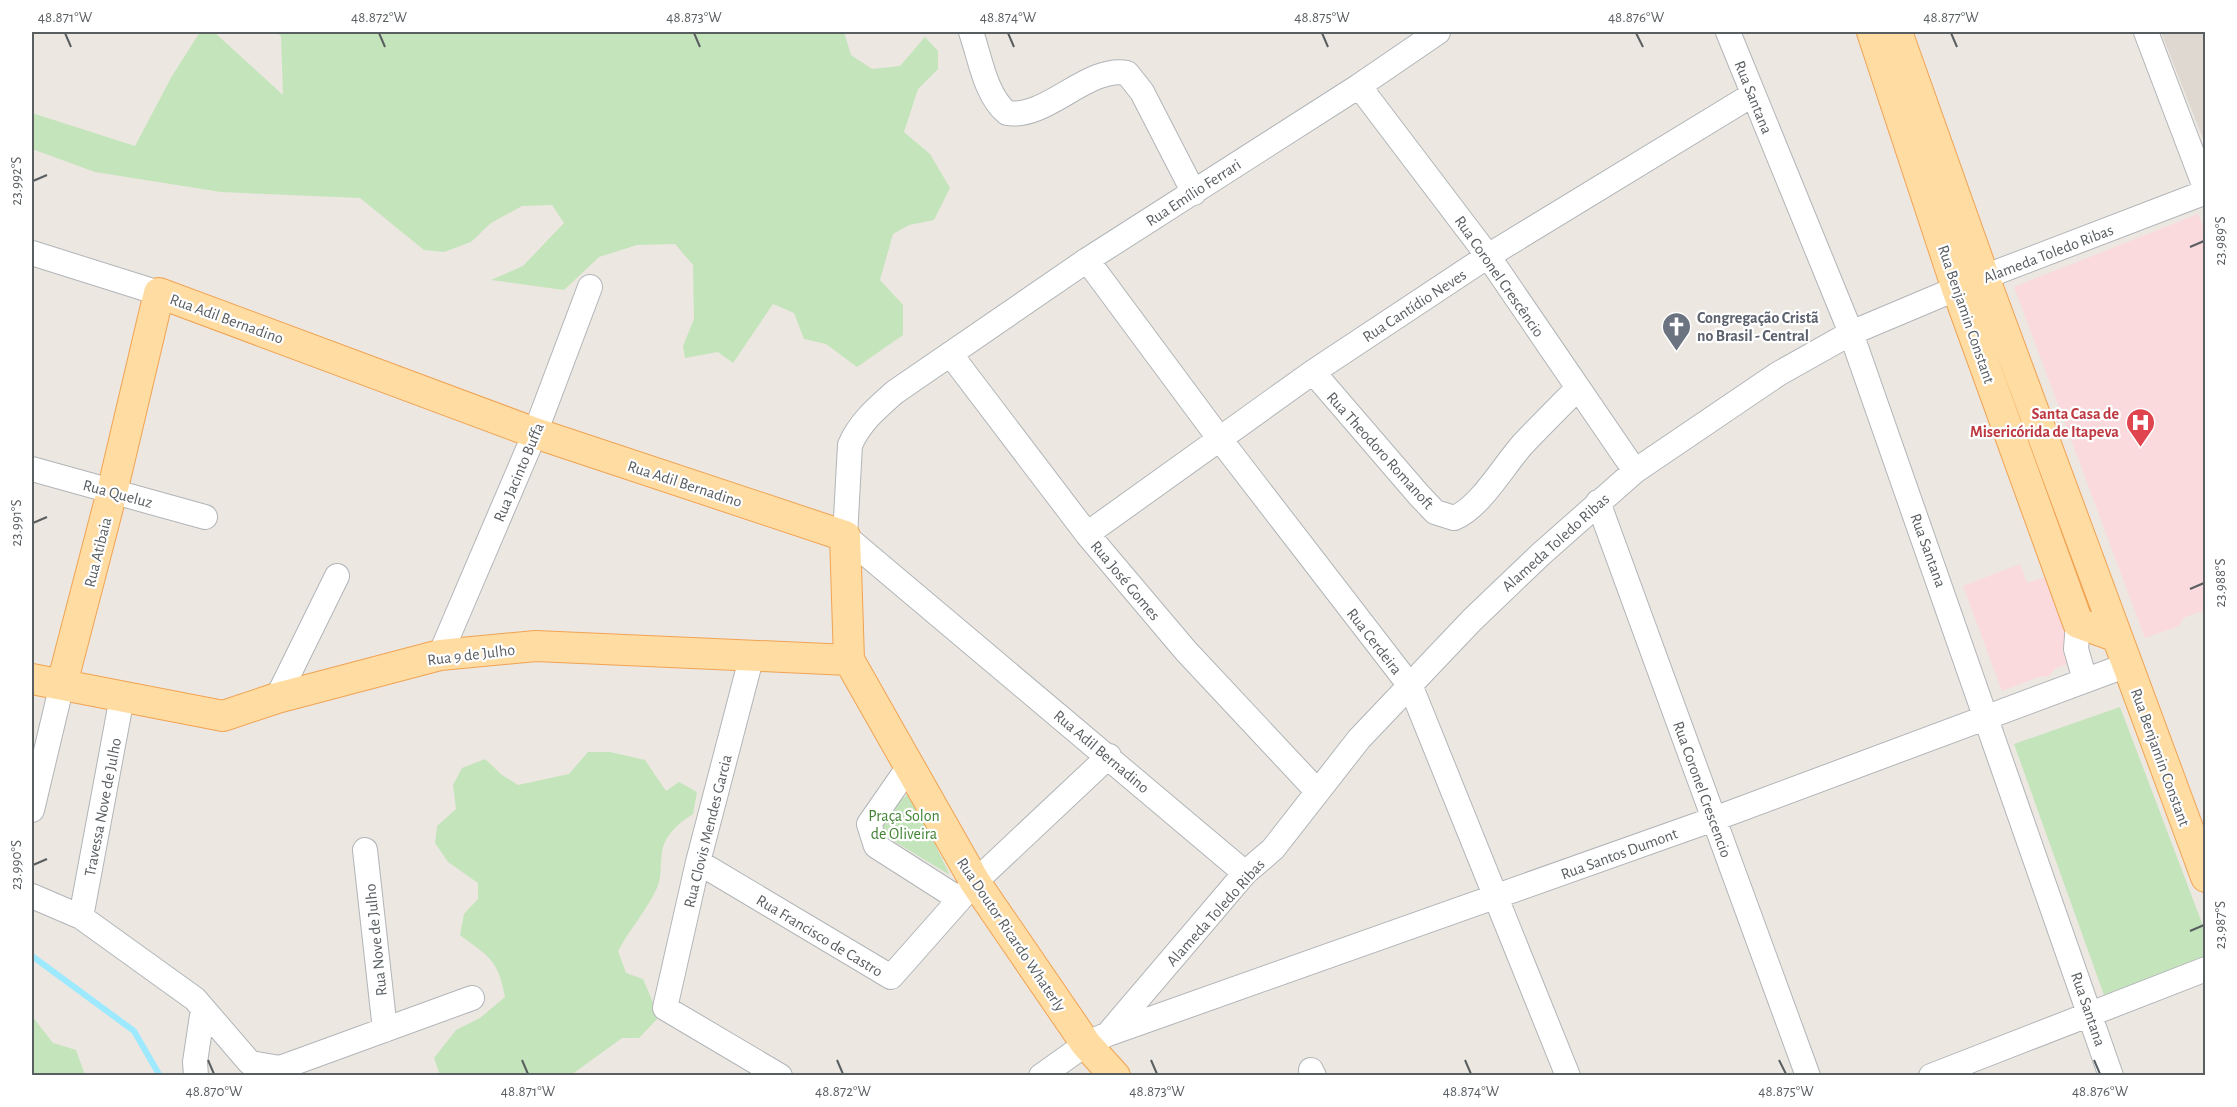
<svg xmlns="http://www.w3.org/2000/svg" width="2237" height="1107" font-family="'Alegreya Sans',sans-serif">
<style>
.education{fill:#ded8d1}
.medical{fill:#fbdade}
.green{fill:#c4e4bb}
.lines{fill:none;stroke-linecap:round;stroke-linejoin:round}
.stream{stroke:#9de9ff;stroke-width:6}
.minor-casing{stroke:#b1b5b8;stroke-width:26}
.major-casing{stroke:#f1a353;stroke-width:32}
.minor{stroke:#fff;stroke-width:24}
.major{stroke:#ffdca2;stroke-width:30}
.ticks{fill:none;stroke:#595e61;stroke-width:2}
.labels{text-anchor:middle;stroke-width:4.5;stroke-linejoin:round;paint-order:stroke}
.street-label{font-size:16px;fill:#595e61;stroke:#fff}
.worship-label{font-size:16px;font-weight:bold;fill:#5b616d;stroke:#fff;text-anchor:start}
.health-label{font-size:16px;font-weight:bold;fill:#be3a42;stroke:#fff;text-anchor:end}
.park-label{font-size:16px;fill:#428434;stroke:#fff}
.neatline{fill:none;stroke:#595e61;stroke-width:2}
.ticks-label{font-size:15px;text-anchor:middle;fill:#595e61}
</style>
<rect width="100%" height="100%" fill="#ece7e0"/>
<path class="education" d="M2161,32H2205V144Z"/>
<path class="medical" d="M2198,214L2206,234L2205,610L2183,618L2179,626L2145,638L2014,287Z
M2020,564L2027,583L2045,577L2076,661L2056,668L2048,677L2041,676L2002,691L1963,586Z"/>
<path class="green" d="M200,32H214L283,95L281,36L275,32H844L851,55L872,69L900,66L925,37L938,51V69L918,89L904,132L930,154L950,188L934,220L909,225L893,234L880,280L903,305V335L857,367L826,344L804,339L794,313L773,304L733,363L718,352L685,358L683,346L694,319L693,265L675,244L637,245L599,257L564,290L491,280L523,266L564,223L552,205L522,206L491,223L471,242L444,252L424,250L360,198L221,192L95,172L32,149V113L135,146L172,76Z
M2120,707L2205,931V956L2104,995L2014,744Z
M588,752H610L645,760L666,791L679,782L697,792L693,814C679,823 665,834 662,852C660,865 662,876 657,888C646,911 630,929 618,951L626,973L643,979L659,1017L639,1038H622L571,1075H440L434,1058L456,1030L480,1018L505,997C498,959 489,957 460,935L464,914L478,899V883L448,862L435,843L437,826L456,809L453,785L462,768L485,759L502,775L518,785L569,774Z
M910,793L950,875L882,834C884,813 895,804 910,793Z
M32,1016L53,1043L76,1050L85,1075H32Z"/>
<g class="lines">
<path class="stream" d="M32,956L134,1031L160,1076"/>
<defs>
<path id="minor" d="M971,32C980,57 985,95 1007,113C1046,120 1088,65 1127,73L1142,92L1194,193
M1728,32L1851,333L2111,1076
M2146,32L2206,190
M1359,86L1488,256L1635,471
M32,253L159,293
M1087,260L1219,438L1411,687L1568,1076
M951,355L1087,534L1186,651L1317,791
M1313,372L1418,494L1435,512L1454,518C1480,508 1504,465 1523,444C1541,425 1560,406 1578,388
M32,469L205,517
M1598,502L1808,1076
M1087,534L1313,372L1488,256L1752,95
M2078,623L2076,649L2085,680
M440,655L535,433L590,287
M752,655L698,862L665,1008L780,1076
M277,698L337,576
M910,765L869,824L876,846L959,899
M32,810L62,684
M365,850L385,1030
M698,862L891,977L975,882L1109,756
M1245,873L845,536L850,445C860,422 877,408 895,392L1087,260L1359,86L1438,32
M32,896L81,917L195,999L250,1063L280,1068L472,998
M81,917L122,697
M1108,1034L1245,873L1273,849L1359,739L1472,620L1541,554L1635,471L1778,374L1851,333L1984,277L2206,192
M1311,1070L1314,1076
M196,1076L195,1062L203,1009
M1041,1076L1086,1044L1108,1034L1714,819L2127,665
M1931,1076L2206,969"/>
<path id="major" d="M1872,32L1957,289L2078,623L2117,637
M1897,32L1984,277L2206,877
M32,679L223,716L277,698L440,655L536,646L849,660
M62,684L112,492L159,293L535,433L845,536L849,660L975,882L1086,1044L1115,1076"/>
</defs>
<use href="#minor" class="minor-casing"/>
<use href="#major" class="major-casing"/>
<use href="#minor" class="minor"/>
<use href="#major" class="major"/>
</g>
<path class="ticks" d="M65,33L71,47M379,33L385,47M694,33L700,47M1008,33L1014,47M1322,33L1328,47M1636,33L1643,47M1951,33L1957,47M33,181L47,175M2190,247L2204,241M33,523L47,517M2190,589L2204,583M33,865L47,859M2190,931L2204,925M208,1060L214,1074M522,1060L528,1074M837,1060L843,1074M1151,1060L1157,1074M1465,1060L1471,1074M1779,1060L1786,1074M2094,1060L2100,1074"/>
<defs>
<symbol id="church-pin" viewBox="-11 -11 22 30"><path d="M0 17L-7.5 6A9.5 9.5 0 1 1 7.5 6Z" fill="#6b7280" stroke="#fff"/><path d="M-1.2-6h2.4v3.5h3.3v2.4h-3.3V6h-2.4V-.1h-3.3v-2.4h3.3Z" fill="#fff"/></symbol>
<symbol id="hospital-pin" viewBox="-11 -11 22 30"><path d="M0 17L-7.5 6A9.5 9.5 0 1 1 7.5 6Z" fill="#e0444e" stroke="#fff"/><path d="M-5-5h3v3.5h4V-5h3V5h-3V1.5h-4V5h-3Z" fill="#fff"/></symbol>
</defs>
<g fill-rule="evenodd">
<use href="#church-pin" x="1660" y="310" width="33" height="45"/>
<use href="#hospital-pin" x="2124" y="406" width="33" height="45"/>
</g>
<g class="labels">
<g class="street-label">
<text transform="translate(1754 97) rotate(68)" y="6">Rua Santana</text>
<text transform="translate(1193 192) rotate(-33)" y="6">Rua Emílio Ferrari</text>
<text transform="translate(2048 253) rotate(-21)" y="6">Alameda Toledo Ribas</text>
<text transform="translate(1500 276) rotate(55)" y="6">Rua Coronel Crescêncio</text>
<text transform="translate(1414 305) rotate(-33)" y="6">Rua Cantídio Neves</text>
<text transform="translate(1967 314) rotate(71)" y="6">Rua Benjamin Constant</text>
<text transform="translate(227 318) rotate(20)" y="6">Rua Adil Bernadino</text>
<text transform="translate(1381 450) rotate(48)" y="6">Rua Theodoro Romanoft</text>
<text transform="translate(518 472) rotate(-67)" y="6">Rua Jacinto Buffa</text>
<text transform="translate(685 483) rotate(18)" y="6">Rua Adil Bernadino</text>
<text transform="translate(118 493) rotate(15)" y="6">Rua Queluz</text>
<text transform="translate(1555 542) rotate(-42)" y="6">Alameda Toledo Ribas</text>
<text transform="translate(1929 550) rotate(70)" y="6">Rua Santana</text>
<text transform="translate(97 552) rotate(-76)" y="6">Rua Atibaia</text>
<text transform="translate(1126 580) rotate(50)" y="6">Rua José Gomes</text>
<text transform="translate(1375 641) rotate(52)" y="6">Rua Cerdeira</text>
<text transform="translate(471 654) rotate(-7)" y="6">Rua 9 de Julho</text>
<text transform="translate(1102 751) rotate(40)" y="6">Rua Adil Bernadino</text>
<text transform="translate(2161 757) rotate(70)" y="6">Rua Benjamin Constant</text>
<text transform="translate(1703 789) rotate(70)" y="6">Rua Coronel Crescencio</text>
<text transform="translate(102 807) rotate(-79)" y="6">Travessa Nove de Julho</text>
<text transform="translate(707 831) rotate(-76)" y="6">Rua Clovis Mendes Garcia</text>
<text transform="translate(1619 853) rotate(-20)" y="6">Rua Santos Dumont</text>
<text transform="translate(1215 912) rotate(-48)" y="6">Alameda Toledo Ribas</text>
<text transform="translate(1012 934) rotate(56)" y="6">Rua Doutor Ricardo Whaterly</text>
<text transform="translate(820 935) rotate(31)" y="6">Rua Francisco de Castro</text>
<text transform="translate(375 940) rotate(-96)" y="6">Rua Nove de Julho</text>
<text transform="translate(2089 1009) rotate(71)" y="6">Rua Santana</text>
</g>
<g class="worship-label">
<text x="1697" y="323">Congregação Cristã<tspan x="1697" dy="18">no Brasil - Central</tspan></text>
</g>
<g class="health-label">
<text x="2119" y="419">Santa Casa de<tspan x="2119" dy="18">Misericórida de Itapeva</tspan></text>
</g>
<g class="park-label">
<text x="904" y="821">Praça Solon<tspan x="904" dy="18">de Oliveira</tspan></text>
</g>
</g>
<rect width="2237" height="1107" fill="none" stroke="#ffffff" stroke-width="66"/>
<rect x="33" y="33" width="2171" height="1041" class="neatline"/>
<g class="ticks-label">
<text x="65" y="22">48.871°W</text>
<text x="379" y="22">48.872°W</text>
<text x="694" y="22">48.873°W</text>
<text x="1008" y="22">48.874°W</text>
<text x="1322" y="22">48.875°W</text>
<text x="1636" y="22">48.876°W</text>
<text x="1951" y="22">48.877°W</text>
<text transform="translate(16 181) rotate(-90)" y="5">23.992°S</text>
<text transform="translate(2220 241) rotate(-90)" y="5">23.989°S</text>
<text transform="translate(16 523) rotate(-90)" y="5">23.991°S</text>
<text transform="translate(2220 583) rotate(-90)" y="5">23.988°S</text>
<text transform="translate(16 865) rotate(-90)" y="5">23.990°S</text>
<text transform="translate(2220 925) rotate(-90)" y="5">23.987°S</text>
<text x="214" y="1096">48.870°W</text>
<text x="528" y="1096">48.871°W</text>
<text x="843" y="1096">48.872°W</text>
<text x="1157" y="1096">48.873°W</text>
<text x="1471" y="1096">48.874°W</text>
<text x="1786" y="1096">48.875°W</text>
<text x="2100" y="1096">48.876°W</text>
</g>
</svg>
